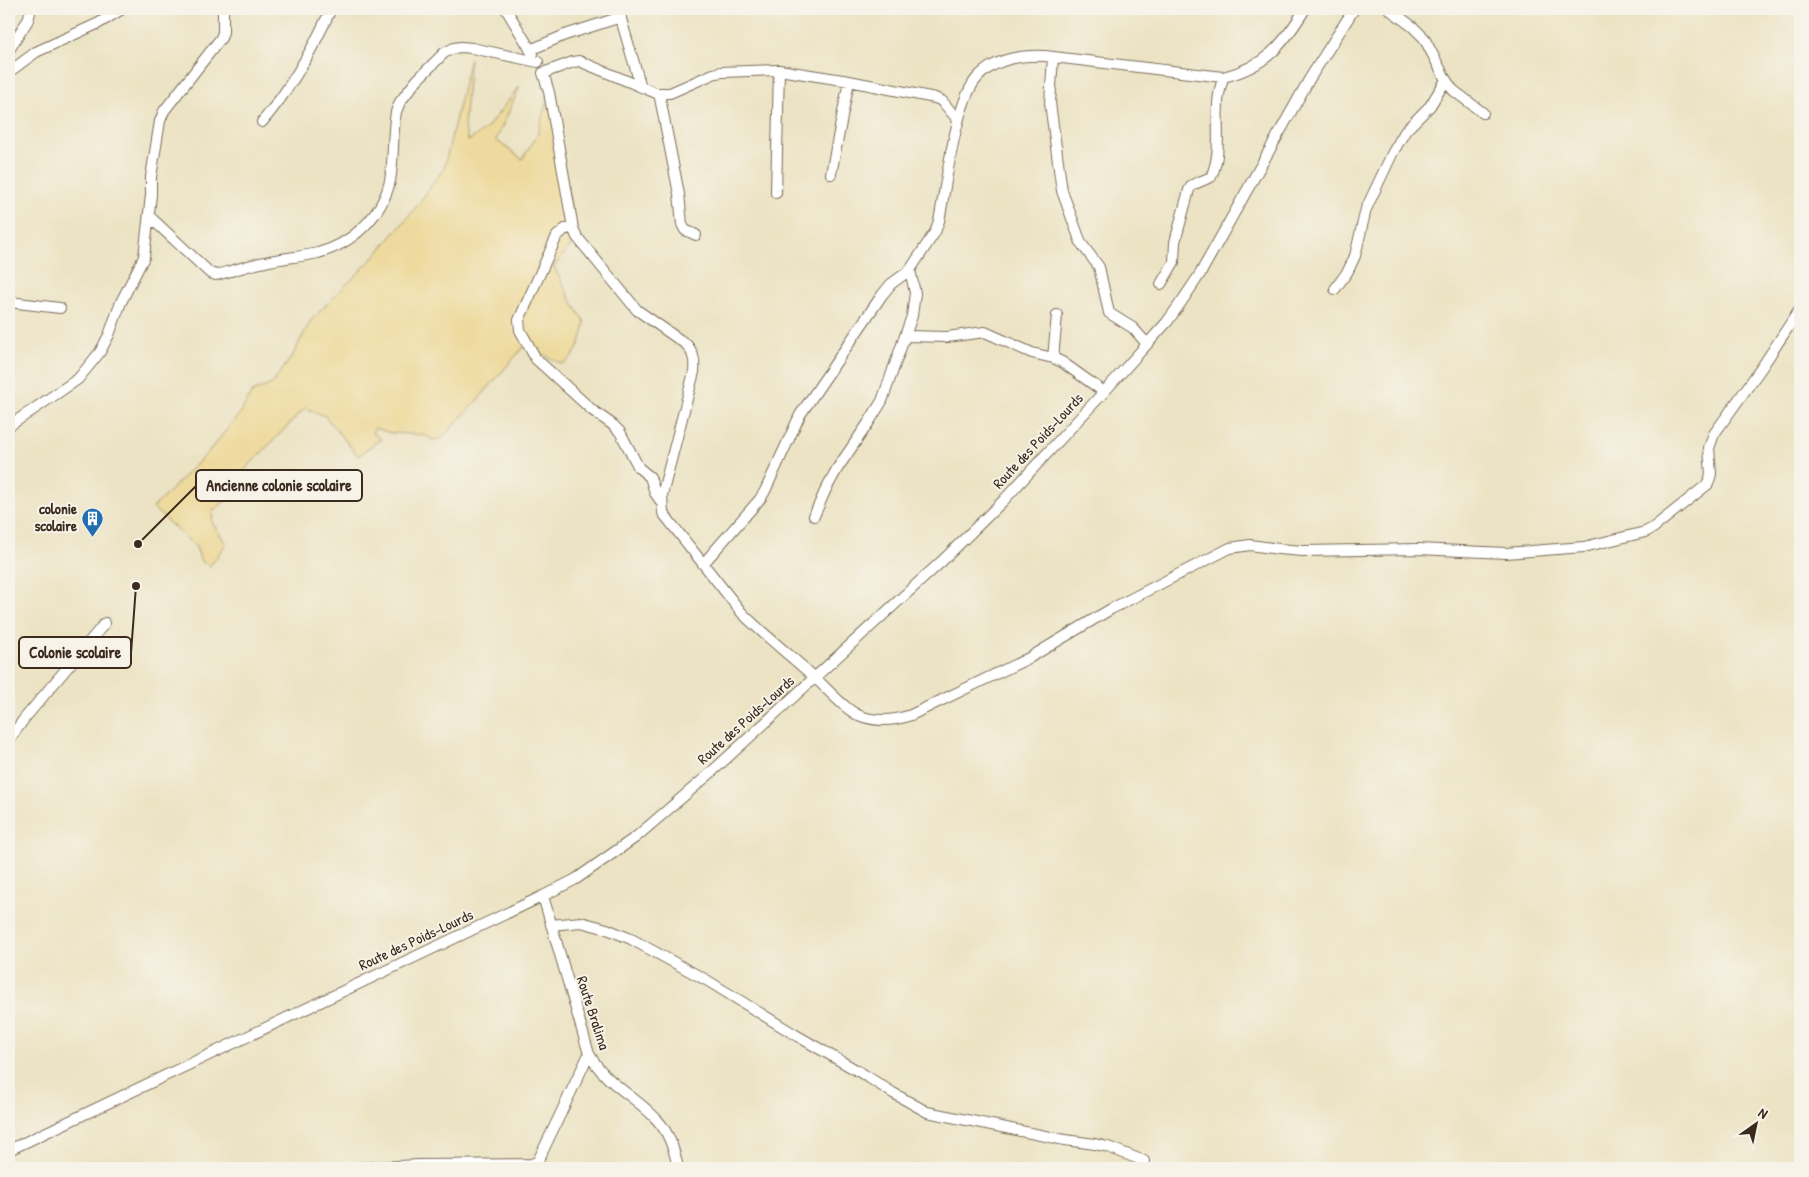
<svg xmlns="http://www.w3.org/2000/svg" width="1809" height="1177" font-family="'Patrick Hand',sans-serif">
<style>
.sand{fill:#eeda9e;stroke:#94825e}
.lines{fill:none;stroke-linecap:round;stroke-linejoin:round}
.minor-casing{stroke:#796b58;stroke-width:12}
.minor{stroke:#fff;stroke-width:10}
.labels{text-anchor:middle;stroke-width:4;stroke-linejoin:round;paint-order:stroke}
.street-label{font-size:15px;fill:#3b2a1e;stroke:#f7f3e8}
.poi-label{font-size:15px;font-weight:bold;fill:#3b2a1e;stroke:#f7f3e8;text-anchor:end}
.leader{fill:none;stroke:#3b2a1e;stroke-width:2}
.callout-dot{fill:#3b2a1e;stroke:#f7f3e8;stroke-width:2}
.callout{fill:#f7f3e8;stroke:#3b2a1e;stroke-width:2}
.callout-label{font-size:16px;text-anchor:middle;font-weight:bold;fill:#3b2a1e}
</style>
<rect width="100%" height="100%" fill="#f7f3e8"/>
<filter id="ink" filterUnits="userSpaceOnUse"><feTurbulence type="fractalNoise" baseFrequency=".02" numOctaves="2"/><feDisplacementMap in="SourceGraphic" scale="10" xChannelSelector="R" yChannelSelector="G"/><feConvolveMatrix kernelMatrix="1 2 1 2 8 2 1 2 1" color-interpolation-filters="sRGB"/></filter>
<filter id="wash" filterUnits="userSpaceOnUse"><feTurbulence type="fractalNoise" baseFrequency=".0096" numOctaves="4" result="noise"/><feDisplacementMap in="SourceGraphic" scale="20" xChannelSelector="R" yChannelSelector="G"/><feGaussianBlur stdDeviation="1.12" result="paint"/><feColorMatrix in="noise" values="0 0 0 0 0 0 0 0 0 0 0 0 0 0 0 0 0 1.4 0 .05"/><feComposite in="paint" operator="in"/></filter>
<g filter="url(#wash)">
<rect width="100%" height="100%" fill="#ebe3c3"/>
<path class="sand" d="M470,58L464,125L468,141L486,129L520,86L496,140L522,159L537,136L549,92L577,237L554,267L572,302L585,322C582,339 578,356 562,364L525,345L482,395L441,439L432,440L425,435L391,433L375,428L372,433L381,439L358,456L325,416L305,408L229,486L234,494L213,511L212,522L226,544L210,566L201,561L196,547L153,508L210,450L241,412L252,392L272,384L293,355L302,337L312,319L373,258L414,210L444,168Z"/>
</g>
<g filter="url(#ink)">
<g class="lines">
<defs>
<path id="minor" d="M506,9L533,54
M618,9L641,87
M1389,9L1413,27L1424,38L1446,80L1453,90L1483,113
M9,50L28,20L31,9
M530,50L565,35L621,17
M1053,57L1050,103L1062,191L1081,243L1099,267L1109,313L1133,328L1147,344
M9,72L36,52L99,23L122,9
M659,93L679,194L682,224L685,230L696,235
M958,120L942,101L935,98L849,81L779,70L721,72L713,74L670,93H656L579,61L573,62L543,73L549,92L573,228L577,237L637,310L687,345C694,354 695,361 694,372L662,495L663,513L742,613C765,636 790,655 814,677C827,688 843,708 858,715C875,722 894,721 911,715L1029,658L1111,609L1230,548L1250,545L1279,549L1303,551L1418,549L1506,553L1584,547L1645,532L1653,528L1708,484L1711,474L1709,448L1714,434L1762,367L1800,309
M262,122C291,88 313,49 331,9
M831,174L849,81
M776,193L779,70
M149,216L210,273L216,275C233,271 248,265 265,262C282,258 300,257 318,253C352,244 382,216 390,181C394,158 392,135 396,112L400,102L417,80L444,53L454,48L461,47L472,48L538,62
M573,228L565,229L557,236L519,320L520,330L536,359L592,410L613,425L620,432L639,468L650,477L655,493L662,503
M1161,284L1174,262L1175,242L1189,190L1192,185L1211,177C1222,154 1216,128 1218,104C1218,95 1221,86 1223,77
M1335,289L1348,271L1355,256L1366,209L1393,152L1406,130L1430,106L1446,80
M9,302L60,308
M1057,315L1053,358L1062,362L1104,392
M905,336L947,337L985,332L1032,353L1053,358
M9,426L78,379L100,352L109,335L121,302L144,257L151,195V177L160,121L164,111L221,38L223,32V9
M814,516L826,489L837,469L869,422L882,401L912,316L915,293L910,270
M703,564L760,499L765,491L800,415L882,295L891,284L910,270L935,232L939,221C946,187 955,101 978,77C995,59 1022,55 1045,56L1223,77C1265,67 1283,45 1305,9
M9,740L24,719L105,623
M543,896L589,1054C608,1087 636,1095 659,1122C670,1135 675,1152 678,1168
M551,925L581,922L607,929L631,939L708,981L794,1034L863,1074L893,1093L927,1112L1065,1140L1095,1144L1108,1147L1144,1161
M9,1150L543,896L576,879L636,837L706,777L942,561L1003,501L1104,392L1167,322L1182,301L1200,274L1310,78L1354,9
M356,1168L419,1165L532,1164L538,1161L589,1054"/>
</defs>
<use href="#minor" class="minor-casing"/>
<use href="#minor" class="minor"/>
</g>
</g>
<defs>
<symbol id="building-pin" viewBox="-11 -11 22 30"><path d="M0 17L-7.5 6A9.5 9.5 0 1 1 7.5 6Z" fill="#1f6fb2" stroke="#f7f3e8"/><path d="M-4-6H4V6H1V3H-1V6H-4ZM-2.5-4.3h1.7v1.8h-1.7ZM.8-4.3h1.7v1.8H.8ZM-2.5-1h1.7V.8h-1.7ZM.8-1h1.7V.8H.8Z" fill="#fff"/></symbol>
</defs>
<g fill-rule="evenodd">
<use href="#building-pin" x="80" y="506" width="25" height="34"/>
</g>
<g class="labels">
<g class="street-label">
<text transform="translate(1038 441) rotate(-47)" y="5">Route des Poids-Lourds</text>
<text transform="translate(746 720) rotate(-42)" y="5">Route des Poids-Lourds</text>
<text transform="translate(416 940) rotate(-25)" y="5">Route des Poids-Lourds</text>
<text transform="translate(593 1013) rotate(72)" y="5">Route Bralima</text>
</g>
<g class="poi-label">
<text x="77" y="514">colonie<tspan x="77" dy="17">scolaire</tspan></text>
</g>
</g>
<path class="leader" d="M138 544L196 486M136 586L131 653"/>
<g class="callout-dot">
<circle cx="138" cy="544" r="5"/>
<circle cx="136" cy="586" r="5"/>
</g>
<g class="callout">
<rect x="196" y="470" width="166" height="31" rx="5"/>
<rect x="19" y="637" width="112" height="31" rx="5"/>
</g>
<g class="callout-label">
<text x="279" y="491">Ancienne colonie scolaire</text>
<text x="75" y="658">Colonie scolaire</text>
</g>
<rect width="1809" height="1177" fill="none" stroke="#f7f3e8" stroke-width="30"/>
<g transform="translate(1756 1124) rotate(33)" stroke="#f7f3e8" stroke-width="4" paint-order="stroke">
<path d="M0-4L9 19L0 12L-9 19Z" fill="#3b2a1e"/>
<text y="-8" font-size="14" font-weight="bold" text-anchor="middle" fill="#3b2a1e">N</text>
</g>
</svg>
